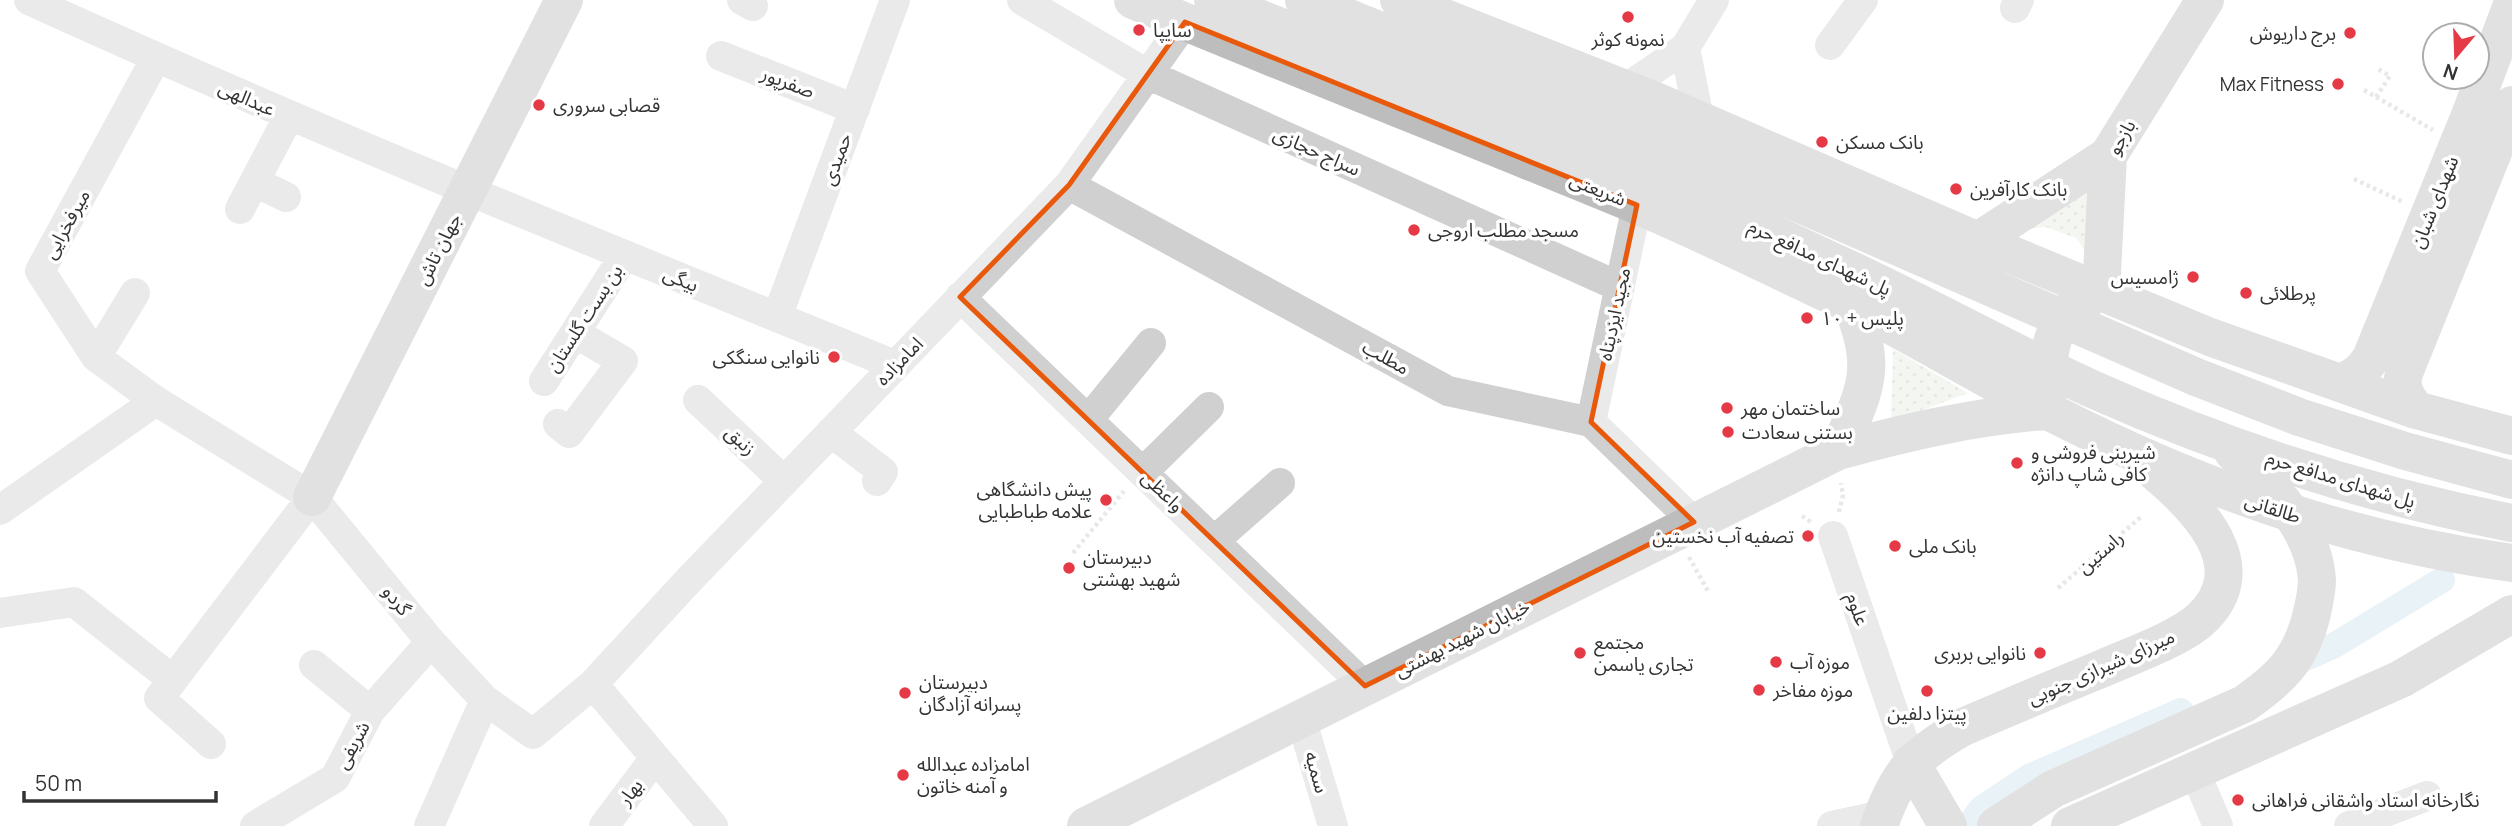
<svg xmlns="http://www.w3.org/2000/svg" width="2512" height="826" font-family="Manrope,'Noto Sans Arabic',sans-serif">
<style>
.grass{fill:url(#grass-dots)}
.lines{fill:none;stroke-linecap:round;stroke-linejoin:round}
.canal{stroke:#cfe2ee;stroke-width:26}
.path{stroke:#cdcdcd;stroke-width:4.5;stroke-dasharray:3.5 3.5;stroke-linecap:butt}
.street{stroke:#d0d0d0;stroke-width:30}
.secondary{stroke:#bdbdbd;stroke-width:38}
.secondary-bridge{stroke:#bdbdbd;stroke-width:38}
.marked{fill:none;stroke:#e8590c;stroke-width:5;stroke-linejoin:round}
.poi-dot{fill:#e63946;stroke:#fff;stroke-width:2.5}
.labels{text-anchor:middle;stroke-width:7;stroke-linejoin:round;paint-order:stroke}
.poi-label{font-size:19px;fill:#333;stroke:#fff;text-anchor:start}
.street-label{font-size:19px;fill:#333;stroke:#fff}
</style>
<defs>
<pattern id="grass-dots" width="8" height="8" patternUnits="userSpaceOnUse" patternTransform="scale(1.75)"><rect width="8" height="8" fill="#e6ecdf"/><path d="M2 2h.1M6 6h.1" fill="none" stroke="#c6cbc0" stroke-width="1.8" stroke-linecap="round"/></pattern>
</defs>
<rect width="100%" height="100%" fill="#fff"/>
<path class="grass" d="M2090,186V257L2076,238L2046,227L2025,229Z
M1893,349L1968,393L1891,422Z"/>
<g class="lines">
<path class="canal" d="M2287,666L2335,645L2442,580
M1968,826L1982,808L2029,777L2181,711"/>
<path class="path" d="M2364,90L2433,130
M2376,97L2390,76L2378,69
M2354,179L2403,202
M1839,512L1843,495L1841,483
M1802,516L1811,522
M1073,553L1124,491
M1689,557L1709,593
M2058,588L2142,516"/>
<path class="street" d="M29,0C314,130 604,247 895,365
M742,0L753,6
M1022,0L1147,74L1620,287
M2015,8L2019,0
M1830,45L1863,0
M1685,48L1699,119
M721,56L855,109
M156,58L40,271L96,357L156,401L312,497L431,642L485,700L533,734L593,684L688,581L1069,185L1185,22
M1625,89L1685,48L1714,0
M255,182L286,197
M1069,185L1448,391L1591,422L1694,522
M240,209L289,116
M960,297L1365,686
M777,317L895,0
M96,357L135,293
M544,381L624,256
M698,400L784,481
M1088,420L1151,343
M1591,422L1637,205
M558,424L569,433L623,361L575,333
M831,432L883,472L877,481
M1143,472L1209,407
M0,510L156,401
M1833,536L1911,763
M1214,541L1280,483
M0,613L74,602L173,680L312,497
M314,665L370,711
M173,680L159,698L211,744
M593,684L713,826
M1301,718L1333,826
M2195,772L2218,826
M255,826L335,778L370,711L431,642
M429,826L485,700
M604,826L655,758
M1832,826L1883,815
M2349,826L2427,796"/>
<path class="secondary" d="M1133,0C1299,70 1467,135 1634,204C1696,230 1757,260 1818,289C1898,325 1972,373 2050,412C2198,488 2346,540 2512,563
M1213,0L1241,11
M1399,0L1653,100L1978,241L2210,337L2416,410L2512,436
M1978,241L2108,156
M2101,293L2108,156L2205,0
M2339,383C2354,378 2362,372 2371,358L2469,118L2512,5
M2047,400C2047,361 2048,315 2089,298
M2416,410C2406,397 2400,389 2404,373L2512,105
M1838,451C1865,391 1879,368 1851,304
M312,497L564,0
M1911,763L1948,826
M1086,826L1838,451C1907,432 1976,416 2047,411
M1879,826C1897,773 1915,754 1963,727C2009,707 2055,688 2101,669C2128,657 2182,638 2202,618C2256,566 2197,507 2155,472
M2070,826L2401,679L2512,614"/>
<path class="secondary-bridge" d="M1304,0L1679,151L2196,377L2299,417L2405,451L2512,480
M1241,11C1380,67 1519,122 1656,181C1718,207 1778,236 1838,264C1924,303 2006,350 2092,389C2227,449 2367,495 2512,523
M1996,826L2053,789L2244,704C2280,679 2300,660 2311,617C2314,604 2317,592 2317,580C2314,528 2269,483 2233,452"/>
</g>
<path d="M0 0H2512V826H0ZM1185,22L1637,205L1591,422L1694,522L1365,686L960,297L1069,185Z" fill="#fff" fill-opacity=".55" fill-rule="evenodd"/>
<path class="marked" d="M1185,22L1637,205L1591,422L1694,522L1365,686L960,297L1069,185Z"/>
<g class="poi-dot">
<circle cx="1628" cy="17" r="7"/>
<circle cx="1139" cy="30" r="7"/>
<circle cx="2350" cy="33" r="7"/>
<circle cx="2338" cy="84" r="7"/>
<circle cx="539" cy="105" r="7"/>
<circle cx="1822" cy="142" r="7"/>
<circle cx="1956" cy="189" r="7"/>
<circle cx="1414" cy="230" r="7"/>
<circle cx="2193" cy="277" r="7"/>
<circle cx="2246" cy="293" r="7"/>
<circle cx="1807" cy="318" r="7"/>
<circle cx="834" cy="357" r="7"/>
<circle cx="1727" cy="408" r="7"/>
<circle cx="1728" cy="432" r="7"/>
<circle cx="2017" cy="463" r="7"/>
<circle cx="1106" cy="500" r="7"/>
<circle cx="1808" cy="536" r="7"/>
<circle cx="1895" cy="546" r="7"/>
<circle cx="1069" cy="568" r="7"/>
<circle cx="1580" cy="653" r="7"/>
<circle cx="2040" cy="653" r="7"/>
<circle cx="1776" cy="662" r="7"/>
<circle cx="1759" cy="690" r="7"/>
<circle cx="1927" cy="691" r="7"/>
<circle cx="905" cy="693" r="7"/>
<circle cx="903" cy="775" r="7"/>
<circle cx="2238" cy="800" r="7"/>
</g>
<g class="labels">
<g class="poi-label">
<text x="1153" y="37">سایپا</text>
<text x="2336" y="40" text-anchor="end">برج داریوش</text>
<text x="1628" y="46" text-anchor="middle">نمونه کوثر</text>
<text x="2324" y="91" text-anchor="end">Max Fitness</text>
<text x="553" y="112">قصابی سروری</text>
<text x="1836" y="149">بانک مسکن</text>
<text x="1970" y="196">بانک کارآفرین</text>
<text x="1428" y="237">مسجد مطلب اروجی</text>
<text x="2179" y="284" text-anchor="end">ژامسیس</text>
<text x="2260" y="300">پرطلائی</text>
<text x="1821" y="325">پلیس + ۱۰</text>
<text x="820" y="364" text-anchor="end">نانوایی سنگکی</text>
<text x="1741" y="415">ساختمان مهر</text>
<text x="1742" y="439">بستنی سعادت</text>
<text x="2031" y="459">شیرینی فروشی و<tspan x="2031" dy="22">کافی شاپ دانژه</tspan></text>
<text x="1092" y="496" text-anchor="end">پیش دانشگاهی<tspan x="1092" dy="22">علامه طباطبایی</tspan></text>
<text x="1794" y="543" text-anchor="end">تصفیه آب نخستین</text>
<text x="1909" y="553">بانک ملی</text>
<text x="1083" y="564">دبیرستان<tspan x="1083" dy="22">شهید بهشتی</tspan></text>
<text x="1594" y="649">مجتمع<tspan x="1594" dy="22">تجاری یاسمن</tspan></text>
<text x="2026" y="660" text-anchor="end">نانوایی بربری</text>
<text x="1790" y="669">موزه آب</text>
<text x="919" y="689">دبیرستان<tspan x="919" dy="22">پسرانه آزادگان</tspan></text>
<text x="1773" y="697">موزه مفاخر</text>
<text x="1927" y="720" text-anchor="middle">پیتزا دلفین</text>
<text x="917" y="771">امامزاده عبدالله<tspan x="917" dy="22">و آمنه خاتون</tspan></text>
<text x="2252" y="807">نگارخانه استاد واشقانی فراهانی</text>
</g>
<g class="street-label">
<text transform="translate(788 82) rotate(21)" y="7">صفرپور</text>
<text transform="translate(247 98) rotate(24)" y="7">عبدالهی</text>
<text transform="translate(2121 137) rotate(-60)" y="7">بازجو</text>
<text transform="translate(1317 151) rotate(24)" y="7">سراج حجازی</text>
<text transform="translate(836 159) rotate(-70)" y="7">حمیدی</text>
<text transform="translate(1598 189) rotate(22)" y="7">شریعتی</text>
<text transform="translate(2434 202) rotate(-68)" y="7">شهدای شبان</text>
<text transform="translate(66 224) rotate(-61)" y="7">میرفخرایی</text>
<text transform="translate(438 249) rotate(-63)" y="7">جهان تاش</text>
<text transform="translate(1820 257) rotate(25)" y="7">پل شهدای مدافع حرم</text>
<text transform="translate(681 279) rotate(22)" y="7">بیگی</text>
<text transform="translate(1614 314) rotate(-78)" y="7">مجید ایزدپناه</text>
<text transform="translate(584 318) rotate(-57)" y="7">بن بست گلستان</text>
<text transform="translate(1386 357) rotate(29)" y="7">مطلب</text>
<text transform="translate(899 361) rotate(-46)" y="7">امامزاده</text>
<text transform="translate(741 440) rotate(43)" y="7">زنبق</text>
<text transform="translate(2341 479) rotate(17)" y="7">پل شهدای مدافع حرم</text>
<text transform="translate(1163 491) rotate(44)" y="7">واعظی</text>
<text transform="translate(2273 508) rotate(18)" y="7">طالقانی</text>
<text transform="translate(2100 552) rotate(-41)" y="7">راستین</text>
<text transform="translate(397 600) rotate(51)" y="7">گردو</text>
<text transform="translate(1858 609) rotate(71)" y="7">علوم</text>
<text transform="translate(1462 638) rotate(-27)" y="7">خیابان شهید بهشتی</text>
<text transform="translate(2101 667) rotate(-24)" y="7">میرزای شیرازی جنوبی</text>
<text transform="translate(352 745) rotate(-62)" y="7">شریفی</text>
<text transform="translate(1317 772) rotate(74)" y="7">سمیه</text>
<text transform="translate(630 792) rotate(-53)" y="7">بهار</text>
</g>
</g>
<g transform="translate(2456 56) rotate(199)"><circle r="33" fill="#ffffff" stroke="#adadad" stroke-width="2"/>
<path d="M0-5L12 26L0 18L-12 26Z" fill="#e63946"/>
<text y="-10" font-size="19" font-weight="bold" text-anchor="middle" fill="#333333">N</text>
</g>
<path d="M24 791v10h192v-10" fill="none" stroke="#333333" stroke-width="3.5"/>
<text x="35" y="791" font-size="21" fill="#333333" stroke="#ffffff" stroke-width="5" paint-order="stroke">50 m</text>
</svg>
